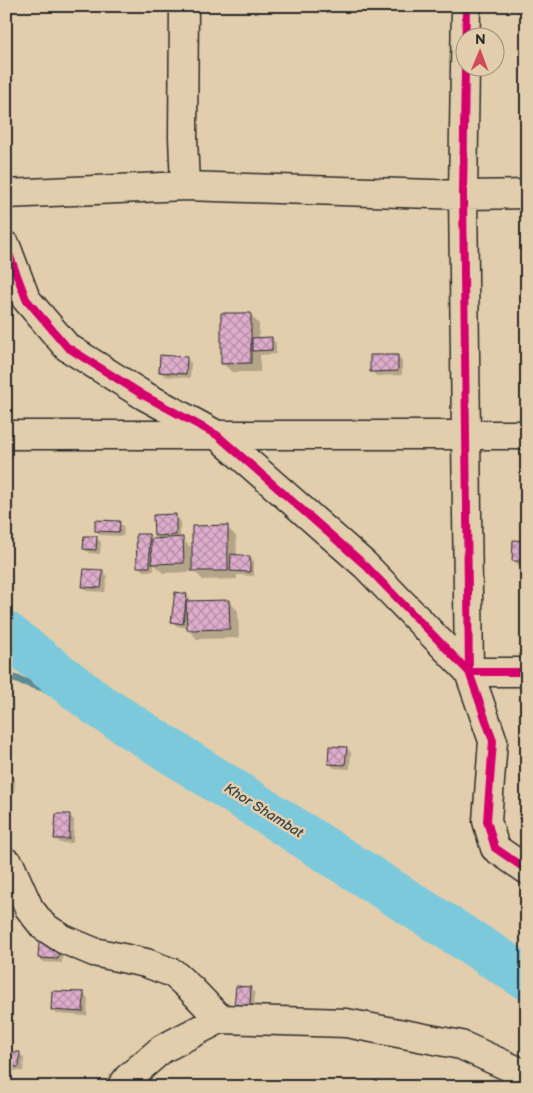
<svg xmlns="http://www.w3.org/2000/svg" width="533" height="1093" font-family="'Balsamiq Sans',sans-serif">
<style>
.shadow{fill:#0003}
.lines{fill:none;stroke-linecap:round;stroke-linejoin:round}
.stream{stroke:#5c8a95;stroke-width:8}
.river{stroke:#7dc9dc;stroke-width:45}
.building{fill:url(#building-cross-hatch);stroke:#2b2b2b}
.minor-casing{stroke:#2b2b2b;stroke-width:31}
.minor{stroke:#e2ceac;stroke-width:28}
.cycleway-casing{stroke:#e2ceac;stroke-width:11}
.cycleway{stroke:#d6006c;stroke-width:8}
.labels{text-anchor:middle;stroke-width:5;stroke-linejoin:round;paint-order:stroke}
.water-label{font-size:14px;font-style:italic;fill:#374346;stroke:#e2ceac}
</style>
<defs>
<pattern id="building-cross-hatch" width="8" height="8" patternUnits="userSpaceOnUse" patternTransform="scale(1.25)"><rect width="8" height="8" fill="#deadcc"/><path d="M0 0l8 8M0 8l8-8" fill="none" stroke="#b48da6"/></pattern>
</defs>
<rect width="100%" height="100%" fill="#e2ceac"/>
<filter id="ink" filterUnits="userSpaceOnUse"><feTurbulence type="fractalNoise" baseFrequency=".02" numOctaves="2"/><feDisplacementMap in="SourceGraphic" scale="10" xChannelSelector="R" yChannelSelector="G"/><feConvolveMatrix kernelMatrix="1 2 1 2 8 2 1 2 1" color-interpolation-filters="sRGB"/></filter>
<g filter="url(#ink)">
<path class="shadow" d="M250,314L259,324V339L271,338L276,343V354L260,355V372H232L222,363Z
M397,356L402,360V375L376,376L372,371Z
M186,358L191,363L190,378L165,376L160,372Z
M175,516L180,520V539H182L194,550L227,527L236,536L237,556L250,557L254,561V576L237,575V579L203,580L192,569V572L163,573L154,564V571H143L139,567L149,535L153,540L159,539L155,535Z
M119,523L124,527L123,536L100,535L96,530Z
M96,538L101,542L100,554L89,553L84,549Z
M527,542V565H518L514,560Z
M102,571L107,576L105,592L88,591L84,586Z
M186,595L191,600V602L229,601L238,611L239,638L197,639L188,630V628L176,626L172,621Z
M346,748L351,752L350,769L334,768L329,763Z
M6,776L11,777L15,781L14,794H6Z
M69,815L74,820L73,843H60L56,838Z
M6,926L9,929L8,951H6Z
M64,934L62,963L44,962L39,958Z
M251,989L255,993L253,1022L239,1021Z
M83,993L88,998L87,1016L57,1014L52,1010Z
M19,1053L24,1058L23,1071H11L6,1066Z"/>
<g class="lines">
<path class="stream" d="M6,676L98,705"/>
<path class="river" d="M6,634L98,705L527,978"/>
</g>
<path class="building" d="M221,313H251V363L221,364Z
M272,337V350L252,351V338Z
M160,355L187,357L186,374L159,372Z
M370,355H398V371L370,372Z
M176,514V535L154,536L153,515Z
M95,520L120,521L119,532L95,531Z
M228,525V571H192V526Z
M136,534H149L150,567H137Z
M84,536H97L96,550L83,549Z
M183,537L184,563L152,564L151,539Z
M513,540L527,541V561H512Z
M231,554L250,556V572L230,571Z
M84,569L103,570L101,588L82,587Z
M175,592L187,594L183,624L171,622Z
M229,600L230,629L187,630L186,601Z
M329,746L347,747L345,765L328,764Z
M6,775L11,776L10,791L6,790Z
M56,814H70L69,839H54Z
M40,927L60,928L58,959L38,958Z
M236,986L251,987L249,1018L233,1017Z
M52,991L84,992L83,1012L51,1010Z
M6,1052H20L19,1067H6Z"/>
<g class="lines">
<defs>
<path id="minor" d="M184,6L183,137L185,186
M466,6L463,195L469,672H527
M6,194L185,186L463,195L527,194
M6,246L26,299L67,347L143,395L217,435L365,565L469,672L493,741L487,821L495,848L527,870
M6,435H527
M6,862L10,865L29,908L43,926L63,939L94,952L146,963L173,973L191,989L220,1019
M121,1087L128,1078L162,1049L220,1019L346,1023L461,1045L527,1075"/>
</defs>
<use href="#minor" class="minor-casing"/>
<use href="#minor" class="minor"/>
<defs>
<path id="cycleway" d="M466,6L463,195L469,672H527
M6,246L26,299L67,347L143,395L217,435L365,565L469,672L493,741L487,821L495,848L527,870"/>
</defs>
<use href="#cycleway" class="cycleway-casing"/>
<use href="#cycleway" class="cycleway"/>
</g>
</g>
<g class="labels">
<g class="water-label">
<text transform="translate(264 810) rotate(32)" y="5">Khor Shambat</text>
</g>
</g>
<rect width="533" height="1093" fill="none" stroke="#e2ceac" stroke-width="25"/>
<rect x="12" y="12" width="508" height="1068" fill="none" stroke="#2b2b2b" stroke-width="2" filter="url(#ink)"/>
<g transform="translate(480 52) rotate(1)"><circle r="24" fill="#e2ceac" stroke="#998d78"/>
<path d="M0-4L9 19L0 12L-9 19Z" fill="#d1495b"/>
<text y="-8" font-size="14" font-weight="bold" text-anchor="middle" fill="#2b2b2b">N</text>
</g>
</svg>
